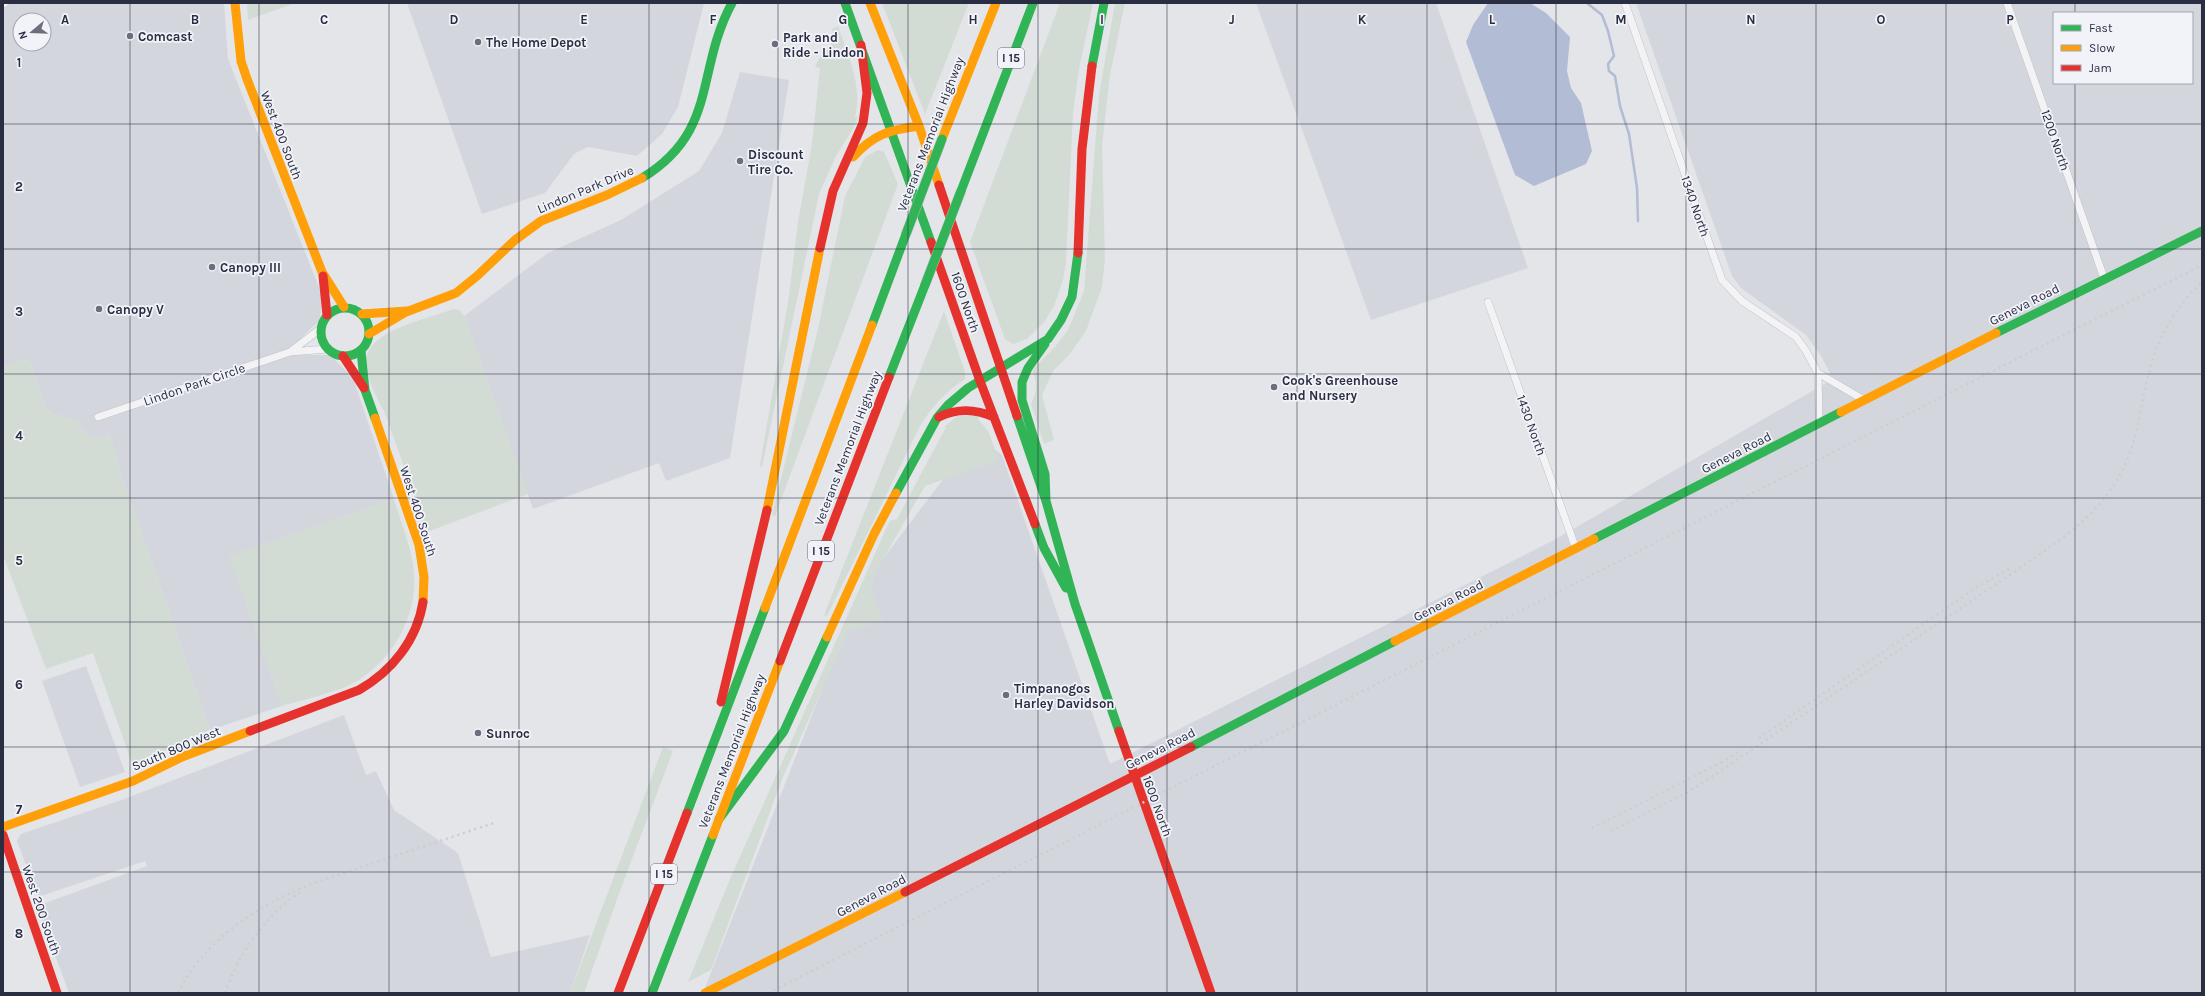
<svg xmlns="http://www.w3.org/2000/svg" width="2205" height="996" font-family="Karla,sans-serif">
<style>
.built{fill:#d4d6de;fill-rule:evenodd}
.green{fill:#d2dcd4}
.water{fill:#b2bcd5}
.lines{fill:none;stroke-linecap:round;stroke-linejoin:round}
.stream{stroke:#b2bcd5;stroke-width:2.5}
.street-casing{stroke:#c1c2c7;stroke-width:8}
.street{stroke:#f3f3f6;stroke-width:7}
.fast{stroke:#30b455;stroke-width:9}
.slow{stroke:#ff9f0a;stroke-width:9}
.jam{stroke:#e5322d;stroke-width:9}
.rail{stroke:#cccdd1;stroke-width:2.5;stroke-dasharray:2 4;stroke-linecap:butt}
.fast-bridge-casing{stroke:#b6b8be;stroke-width:10;stroke-linecap:butt}
.fast-bridge{stroke:#30b455;stroke-width:9}
.grid{fill:none;stroke:#292e43;stroke-width:1;stroke-opacity:0.55}
.poi-dot{fill:#6a6e7d;stroke:#f2f3f8;stroke-width:1.5}
.labels{text-anchor:middle;stroke-width:3.5;stroke-linejoin:round;paint-order:stroke}
.shield{fill:#f2f3f8;stroke:#656979;stroke-width:1}
.shield-label{font-size:12px;font-weight:bold;fill:#292e43}
.poi-label{font-size:13px;font-weight:bold;fill:#292e43;stroke:#f2f3f8;text-anchor:start}
.street-label{font-size:13px;fill:#292e43;stroke:#f2f3f8}
.grid-label{font-size:13px;text-anchor:middle;font-weight:bold;fill:#292e43;stroke:#f2f3f8;stroke-width:3.5;stroke-linejoin:round;paint-order:stroke}
</style>
<rect width="100%" height="100%" fill="#e4e5e9"/>
<path class="built" d="M3,3H224L228,59L322,295L320,320L302,337L308,355H330L353,378L394,499L230,556L282,706L210,730L120,471L109,433L102,437L91,436L83,431L77,421L54,414L46,408L29,359L3,367ZM20,20H44V44H20Z
M407,3H704L678,107L662,134L637,156L588,147L574,154L545,193L482,214Z
M1256,3H1436L1528,268L1371,320Z
M1636,3H2202V993H703L863,585L976,436L1002,455L1110,764L1554,540L1833,379L1821,356L1806,335L1741,288L1732,276ZM2054,13H2192V83H2054Z
M740,72L789,80L730,458L666,481L659,463L533,509L464,316L548,253L621,220L699,171L722,133Z
M86,666L125,772L80,787L42,681Z
M344,715L366,775L376,771L394,810L458,853L491,957L590,935L570,993H69L37,906L147,866L145,861L38,897L17,841L21,834L124,799Z"/>
<path class="green" d="M247,3H295L248,20Z
M882,3H969L925,114Z
M1060,3H1093L1079,69L1073,113L1066,262L1063,280L1054,306L1045,321L1027,339L1013,344L1005,339L1002,331L970,242Z
M1115,3H1125L1110,75L1102,146L1105,259L1102,287L1086,331L1069,355L1053,371L1042,395L1054,440L1044,444L1031,404C1037,391 1038,383 1032,370L1055,347L1068,330L1084,291L1099,95Z
M838,26C848,55 863,86 855,117H858L851,132L836,156L819,194L762,467L760,465L789,296L798,222L812,144L820,68L815,67C821,50 837,50 832,29Z
M878,150L884,152L898,184L775,516L772,515L818,329L845,196L865,157Z
M453,309L459,310L464,316L528,494L427,532L385,413C378,400 365,376 366,361C368,329 429,319 453,309Z
M944,311L965,372V379C946,391 933,406 921,424L827,616L824,615Z
M29,359L46,408L54,414L77,421L83,431L91,436L102,437L109,433L120,471L210,730L171,747L134,769L93,653L46,669L3,555V367Z
M957,416H979L978,419L988,431L999,460L925,486L874,575L872,593L883,621L848,632L783,777L711,970L688,982L730,879L886,529L890,521L897,519L946,427H944Z
M394,499C401,523 412,548 414,573C418,620 387,670 343,688C324,695 302,700 282,706L229,556Z
M663,747L673,751L621,888L584,993H570Z"/>
<path class="water" d="M1488,3H1530L1546,13L1570,37L1567,71L1571,88L1581,103L1592,151L1586,164L1534,186L1515,175L1466,42L1473,25Z"/>
<g class="lines">
<path class="stream" d="M1587,3L1602,15L1608,31L1614,56L1608,64L1609,71L1615,76L1620,106L1629,134L1637,188L1638,221"/>
<defs>
<path id="street" d="M1625,3L1722,280L1742,301L1796,337L1806,351L1818,373L1819,423
M2007,3L2104,278
M3,4L5,3
M1488,302L1576,549
M290,352L320,329
M1818,373L1864,400
M98,417L290,352L327,349"/>
</defs>
<use href="#street" class="street-casing"/>
<use href="#street" class="street"/>
<path class="fast" d="M845,3L931,242
M1092,66L1104,3
M642,178C719,131 695,71 732,3
M961,191L1033,3
M321 332a24 24 0 1 1 48 0a24 24 0 1 1-48 0Z
M872,325L906,234
M1996,333L2202,231
M1045,344L1028,368L1022,382V400L1045,474L1046,501
M361,351L365,390L375,418
M889,377L925,285
M1017,416L1046,501L1075,604L1119,731
M896,493L937,418L948,405L968,388L1048,339L1061,320L1072,297L1078,253
M1035,524L1044,548L1066,588
M1594,539L1841,412
M1191,747L1395,641
M687,813L765,608
M719,819L784,731L827,637
M652,993L713,835"/>
<path class="slow" d="M235,3L241,61L247,79L322,272L344,307
M870,3L919,126L939,185
M942,139L996,3
M853,157C874,134 889,130 919,126
M362,314L407,311
M369,334L406,312L456,293L477,276L515,240L541,221L607,195L642,178
M1841,412L1996,333
M375,418L419,545L424,577L423,602
M767,510L820,248
M765,608L872,325
M827,637L874,534L896,493
M1395,641L1594,539
M3,827L133,781L182,757L250,731
M713,835L780,661
M705,993L905,892"/>
<path class="jam" d="M939,185L1017,416
M931,242L980,381L1035,524
M820,248L833,191L863,123L867,93L861,45
M1078,253L1082,149L1092,66
M323,276L327,315
M343,356L364,388
M939,417C958,408 975,409 994,417
M780,661L889,377
M721,702L767,510
M250,731L359,690C392,671 417,640 423,602
M1119,731L1211,993
M3,835L57,993
M905,892L1191,747
M618,993L687,813"/>
<path class="rail" d="M1759,738L1977,587L2011,568
M1721,763L1741,750
M1592,828L1724,761
M1611,831L1686,793L1716,774L2039,555C2071,533 2101,509 2120,475C2140,439 2140,402 2151,364C2161,332 2178,305 2202,282
M178,993C204,939 260,904 314,883L497,822
M225,993C239,952 266,915 302,891
M768,993L2202,265"/>
<defs>
<path id="fast-bridge" d="M906,234L942,139
M925,285L961,191"/>
</defs>
<use href="#fast-bridge" class="fast-bridge-casing"/>
<use href="#fast-bridge" class="fast-bridge"/>
</g>
<path class="grid" d="M130,3V993M259,3V993M389,3V993M519,3V993M649,3V993M778,3V993M908,3V993M1038,3V993M1167,3V993M1297,3V993M1427,3V993M1556,3V993M1686,3V993M1816,3V993M1946,3V993M2075,3V13M2075,83V993M3,124H2202M3,249H2202M3,374H2202M3,498H2202M3,622H2202M3,747H2202M3,872H2202"/>
<g class="poi-dot">
<circle cx="130" cy="36" r="4"/>
<circle cx="478" cy="42" r="4"/>
<circle cx="775" cy="44" r="4"/>
<circle cx="740" cy="161" r="4"/>
<circle cx="212" cy="267" r="4"/>
<circle cx="99" cy="309" r="4"/>
<circle cx="1274" cy="387" r="4"/>
<circle cx="1006" cy="695" r="4"/>
<circle cx="478" cy="733" r="4"/>
</g>
<g class="labels">
<g class="shield">
<rect x="998" y="48" width="26" height="20" rx="3"/>
<rect x="808" y="541" width="26" height="20" rx="3"/>
<rect x="651" y="864" width="26" height="20" rx="3"/>
</g>
<g class="shield-label">
<text x="1011" y="62">I 15</text>
<text x="821" y="555">I 15</text>
<text x="664" y="878">I 15</text>
</g>
<g class="poi-label">
<text x="138" y="41">Comcast</text>
<text x="783" y="42">Park and<tspan x="783" dy="15">Ride - Lindon</tspan></text>
<text x="486" y="47">The Home Depot</text>
<text x="748" y="159">Discount<tspan x="748" dy="15">Tire Co.</tspan></text>
<text x="220" y="272">Canopy III</text>
<text x="107" y="314">Canopy V</text>
<text x="1282" y="385">Cook's Greenhouse<tspan x="1282" dy="15">and Nursery</tspan></text>
<text x="1014" y="693">Timpanogos<tspan x="1014" dy="15">Harley Davidson</tspan></text>
<text x="486" y="738">Sunroc</text>
</g>
<g class="street-label">
<text transform="translate(930 134) rotate(-69)" y="5">Veterans Memorial Highway</text>
<text transform="translate(282 135) rotate(69)" y="5">West 400 South</text>
<text transform="translate(2056 140) rotate(71)" y="5">1200 North</text>
<text transform="translate(585 189) rotate(-23)" y="5">Lindon Park Drive</text>
<text transform="translate(1696 206) rotate(71)" y="5">1340 North</text>
<text transform="translate(966 302) rotate(71)" y="5">1600 North</text>
<text transform="translate(2024 304) rotate(-27)" y="5">Geneva Road</text>
<text transform="translate(194 384) rotate(-19)" y="5">Lindon Park Circle</text>
<text transform="translate(1532 425) rotate(70)" y="5">1430 North</text>
<text transform="translate(847 448) rotate(-69)" y="5">Veterans Memorial Highway</text>
<text transform="translate(1736 452) rotate(-27)" y="5">Geneva Road</text>
<text transform="translate(419 511) rotate(72)" y="5">West 400 South</text>
<text transform="translate(1448 600) rotate(-27)" y="5">Geneva Road</text>
<text transform="translate(176 748) rotate(-23)" y="5">South 800 West</text>
<text transform="translate(1160 748) rotate(-27)" y="5">Geneva Road</text>
<text transform="translate(731 751) rotate(-69)" y="5">Veterans Memorial Highway</text>
<text transform="translate(1158 806) rotate(70)" y="5">1600 North</text>
<text transform="translate(871 895) rotate(-28)" y="5">Geneva Road</text>
<text transform="translate(42 910) rotate(71)" y="5">West 200 South</text>
</g>
</g>
<g class="grid-label">
<text x="65" y="24">A</text>
<text x="195" y="24">B</text>
<text x="324" y="24">C</text>
<text x="454" y="24">D</text>
<text x="584" y="24">E</text>
<text x="713" y="24">F</text>
<text x="843" y="24">G</text>
<text x="973" y="24">H</text>
<text x="1102" y="24">I</text>
<text x="1232" y="24">J</text>
<text x="1362" y="24">K</text>
<text x="1492" y="24">L</text>
<text x="1621" y="24">M</text>
<text x="1751" y="24">N</text>
<text x="1881" y="24">O</text>
<text x="2010" y="24">P</text>
<text x="19" y="67">1</text>
<text x="19" y="191">2</text>
<text x="19" y="316">3</text>
<text x="19" y="440">4</text>
<text x="19" y="565">5</text>
<text x="19" y="689">6</text>
<text x="19" y="814">7</text>
<text x="19" y="938">8</text>
</g>
<rect width="2205" height="996" fill="none" stroke="#292e43" stroke-width="8"/>
<rect x="2053" y="12" width="140" height="72" fill="#f2f3f8" stroke="#a2a4b0"/>
<rect x="2061" y="25" width="20" height="6" fill="#30b455" stroke="#a2a4b0"/>
<text x="2089" y="32" font-size="12" fill="#292e43">Fast</text>
<rect x="2061" y="45" width="20" height="6" fill="#ff9f0a" stroke="#a2a4b0"/>
<text x="2089" y="52" font-size="12" fill="#292e43">Slow</text>
<rect x="2061" y="65" width="20" height="6" fill="#e5322d" stroke="#a2a4b0"/>
<text x="2089" y="72" font-size="12" fill="#292e43">Jam</text>
<g transform="translate(32 32) rotate(251)"><circle r="19" fill="#f2f3f8" stroke="#a2a4b0"/>
<path d="M0-3L7 15L0 10L-7 15Z" fill="#6a6e7d"/>
<text y="-6" font-size="11" font-weight="bold" text-anchor="middle" fill="#292e43">N</text>
</g>
</svg>
